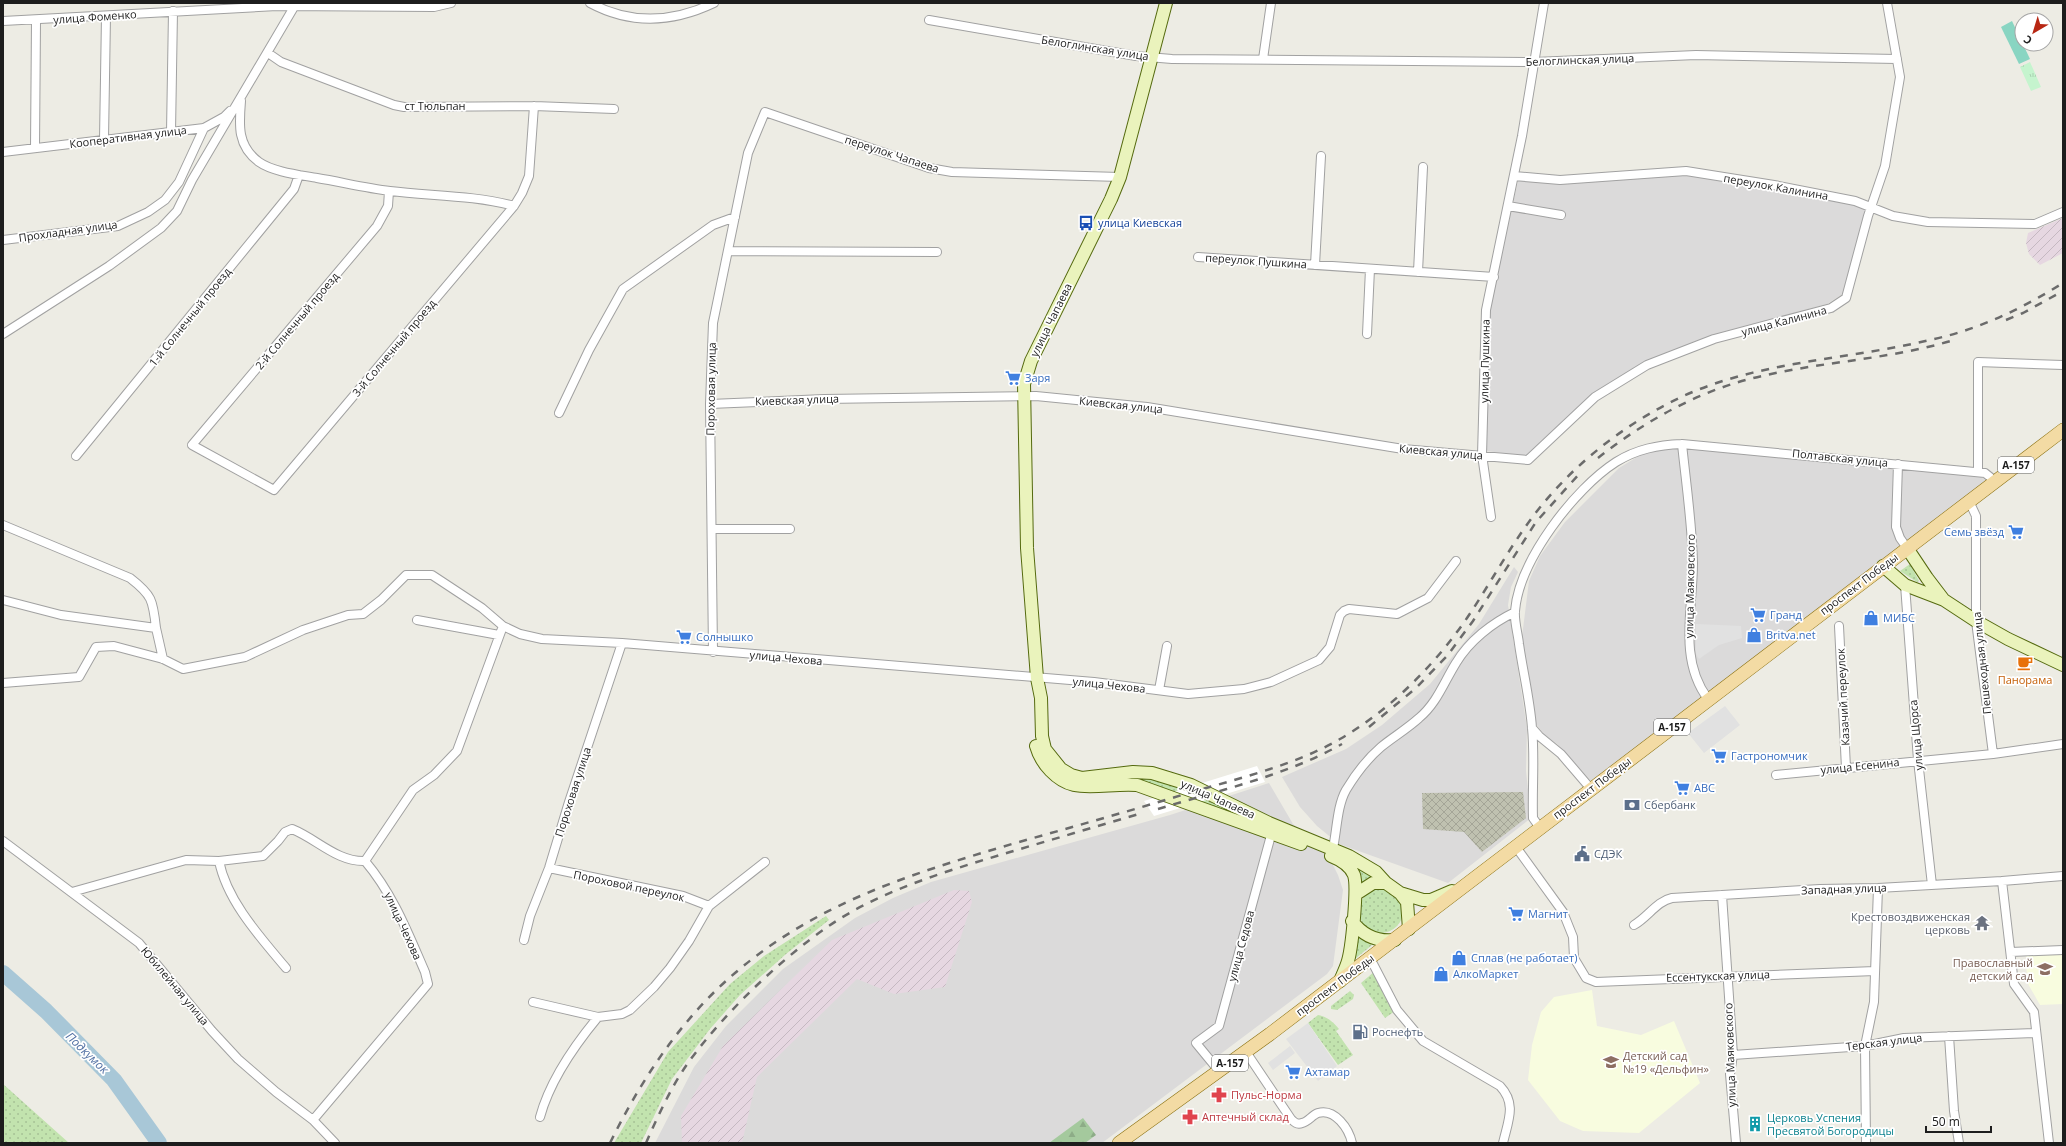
<svg xmlns="http://www.w3.org/2000/svg" width="2066" height="1146" font-family="'Open Sans',sans-serif">
<style>
.residential{fill:#dbdada}
.industrial{fill:url(#industrial-furrows)}
.education{fill:#f8fcdf}
.construction{fill:url(#construction-cross-hatch)}
.grass{fill:url(#grass-dots)}
.forest{fill:url(#forest-firs)}
.park{fill:url(#park-tufts)}
.pitch{fill:#89d5c2}
.parking{fill:#e1e1e1}
.pier{fill:#fff}
.lines{fill:none;stroke-linecap:round;stroke-linejoin:round}
.river{stroke:#a8c7d7;stroke-width:16}
.street-casing{stroke:#a1a1a1;stroke-width:10}
.secondary-casing{stroke:#556a0f;stroke-width:14}
.primary-casing{stroke:#896f0e;stroke-width:14}
.street{stroke:#fff;stroke-width:8}
.secondary{stroke:#eaf3bc;stroke-width:12}
.primary{stroke:#f3dba4;stroke-width:13}
.rail{stroke:#6b6b6b;stroke-width:2.5;stroke-dasharray:8 8;stroke-linecap:butt}
.labels{text-anchor:middle;stroke-width:3.5;stroke-linejoin:round;paint-order:stroke}
.shield{fill:#fff;stroke:#616161;stroke-width:1}
.shield-label{font-size:10px;font-weight:bold;fill:#1d1d1d}
.street-label{font-size:11px;fill:#1d1d1d;stroke:#fff}
.transit-label{font-size:11px;fill:#164399;stroke:#fff;text-anchor:start}
.shop-label{font-size:11px;fill:#366cbe;stroke:#fff;text-anchor:start}
.food-label{font-size:11px;fill:#c56008;stroke:#fff}
.service-label{font-size:11px;fill:#4e5e75;stroke:#fff;text-anchor:start}
.worship-label{font-size:11px;fill:#5b616d;stroke:#fff;text-anchor:end}
.education-label{font-size:11px;fill:#785e54;stroke:#fff;text-anchor:end}
.health-label{font-size:11px;fill:#be3a42;stroke:#fff;text-anchor:start}
.culture-label{font-size:11px;fill:#0d838f;stroke:#fff;text-anchor:start}
.water-label{font-size:12px;font-style:italic;fill:#5371a4;stroke:#fff}
</style>
<defs>
<pattern id="industrial-furrows" width="10" height="10" patternUnits="userSpaceOnUse"><rect width="10" height="10" fill="#e6d7e1"/><path d="M-1 1l2-2M0 10L10 0M9 11l2-2" fill="none" stroke="#c5b8c1"/></pattern>
<pattern id="construction-cross-hatch" width="8" height="8" patternUnits="userSpaceOnUse"><rect width="8" height="8" fill="#bfc1b0"/><path d="M0 0l8 8M0 8l8-8" fill="none" stroke="#a4a597"/></pattern>
<pattern id="grass-dots" width="8" height="8" patternUnits="userSpaceOnUse"><rect width="8" height="8" fill="#c2e3ae"/><path d="M2 2h.1M6 6h.1" fill="none" stroke="#a6c295" stroke-width="1.8" stroke-linecap="round"/></pattern>
<pattern id="forest-firs" width="22" height="20" patternUnits="userSpaceOnUse"><rect width="22" height="20" fill="#a4c99d"/><path d="M5 1l3.5 6h-7zM16 11l3.5 6h-7z" fill="#8dac87"/></pattern>
<pattern id="park-tufts" width="24" height="20" patternUnits="userSpaceOnUse"><rect width="24" height="20" fill="#c5f4ce"/><path d="M3 7l-1-3M5 7V3M7 7l1-3M15 17l-1-3M17 17v-4M19 17l1-3" fill="none" stroke="#a9d1b0"/></pattern>
</defs>
<rect width="100%" height="100%" fill="#edece4"/>
<path class="residential" d="M1689,175L1776,189L1855,205L1866,209L1843,294L1827,304L1713,335L1645,362L1593,394L1527,456L1486,451L1489,310L1518,181L1521,179Z
M1664,448H1694L1980,476L1987,482L1593,783L1557,744L1545,736L1536,724L1522,637L1529,581L1540,556L1565,522L1619,468L1642,454Z
M1514,567L1518,572L1511,587L1508,605L1527,728L1526,771L1531,818L1448,883L1339,844L1317,826L1300,807L1282,777L1346,749L1382,725L1430,684L1479,624Z
M1269,783L1293,824L1326,851L1338,875L1343,890L1333,966L1327,974L1102,1143H655L694,1067L726,1026L783,969L855,918L893,898L931,882L1170,815Z"/>
<path class="industrial" d="M2063,218V253L2040,265L2029,254L2026,243L2028,233Z
M954,890L969,891L972,902L945,987L894,994L857,979L757,1077L742,1143H682L681,1116L723,1046L832,940Z"/>
<path class="education" d="M2063,954V1004L2040,1005L2027,982L2026,956Z
M1592,990L1597,1026L1641,1035L1674,1021L1700,1083L1639,1133L1583,1131L1560,1121L1528,1080L1532,1045L1541,1012L1554,997Z"/>
<path class="construction" d="M1523,792L1526,818L1482,852L1464,832L1423,829L1422,793Z"/>
<path class="grass" d="M1910,564L1919,581L1917,582L1900,571Z
M1122,778H1149L1189,789L1265,826Z
M1353,863L1374,877L1361,884Z
M1359 911a22 22 0 1 1 44 0a22 22 0 1 1-44 0Z
M826,916L829,920L786,954L740,995L710,1029L672,1079L641,1143H614L668,1052L730,984L764,956Z
M1358,936L1372,945L1355,959Z
M1375,971L1395,1011L1385,1018L1361,983Z
M1350,991L1354,995L1353,999L1337,1010L1331,1009V1006Z
M1318,1015C1328,1017 1333,1022 1339,1029L1336,1031L1353,1055L1338,1065L1308,1023Z
M3,1084L69,1143H3Z"/>
<path class="forest" d="M1083,1118L1096,1135L1085,1143H1049Z"/>
<path class="park" d="M2030,62L2041,87L2031,91L2020,67Z"/>
<path class="pitch" d="M2012,21L2030,59L2019,64L2001,27Z"/>
<path class="parking" d="M1696,624L1741,626L1742,638L1719,645L1699,659L1696,654Z
M1725,706L1740,725L1704,753L1688,733Z
M1308,1023L1337,1066L1318,1081L1286,1039Z
M1290,1046L1295,1053L1273,1070L1268,1063Z"/>
<path class="pier" d="M1257,766L1265,782L1154,816L1144,801Z"/>
<g class="lines">
<path class="river" d="M3,973L46,1011L114,1080L159,1143"/>
<defs>
<path id="street" d="M590,3C631,25 672,23 714,3
M929,20L1136,56L1172,59L1534,62L1696,55L1897,59
M3,21L277,6L434,7L451,3
M268,53L281,62L394,105L404,107L534,106L614,109
M1263,59L1271,3
M241,101C239,125 237,146 259,162C273,172 301,175 317,178C341,182 366,188 390,191C431,196 473,195 514,206
M171,132L173,11
M104,139L106,16
M35,148L36,21
M3,152L204,128L224,117L230,111
M1514,176L1560,180L1686,171L1774,185L1855,201L1893,216L1928,222L2035,224L2063,212
M389,191L388,206L377,226L192,445L274,490L514,206L522,193L529,176L534,106
M1508,206L1561,215
M3,240L118,226L148,212L165,200L179,182L204,128
M728,251L937,252
M1198,257L1494,277
M1315,265L1321,156
M1418,272L1423,167
M3,334L109,266L161,228L177,211L192,180L294,7
M1367,334L1370,269
M710,404L824,399L1036,396L1147,407L1403,449L1528,460L1595,397L1647,365L1714,339L1831,308L1846,298L1868,216L1885,166L1900,77L1887,3
M559,413L589,350L623,289L713,225L735,217
M1682,444C1686,483 1692,523 1693,563C1693,609 1678,659 1708,699
M76,456L294,189L299,175
M1898,464L1896,527L1900,538L1907,548
M1978,472V362L2063,365
M1969,501L1976,516V621L1993,754
M1491,517L1482,455L1486,310L1522,136L1544,3
M3,525L130,578C152,595 153,600 156,628
M712,529H790
M1905,585L1918,760L1932,885
M3,600L61,615L156,628L163,659
M417,620L499,635
M1839,626L1846,768
M713,652L710,404L713,323L748,153L765,112L929,168L952,172L1120,177
M3,683L79,677L96,647L114,646L163,659L183,669L245,657L303,630L348,615L363,614L381,600L406,575H432L482,608L503,626L520,634L542,639L622,643L1094,682L1188,694L1244,689L1271,682L1319,660L1330,647L1340,615L1344,611L1349,609L1397,614L1428,598L1456,561
M1159,690L1167,646
M1532,728L1539,736L1561,754L1591,789
M1776,775L1993,754L2063,744
M1540,828L1533,818C1532,788 1535,758 1532,728C1530,700 1523,672 1519,644C1518,634 1514,621 1515,611C1519,561 1574,489 1616,462C1637,449 1658,445 1682,444L1985,473L1995,481
M3,841L139,943L212,1031L238,1059L276,1092L313,1120L335,1143
M1516,847L1563,912L1573,937L1574,958L1586,978L1596,982L1875,971
M1333,848C1337,830 1337,806 1346,790C1355,775 1367,759 1381,747C1393,737 1407,729 1419,718C1437,703 1444,682 1456,663C1469,641 1492,623 1515,612
M219,861C227,901 260,937 286,968
M365,861L413,790L434,775L457,751L503,626
M549,868L683,896L709,906
M2002,881L2014,984L2034,1012L2049,1143
M72,892L186,860L219,861L263,856L278,841L285,832L292,829C317,839 337,862 365,861C393,894 408,933 425,972L428,984L313,1120
M1722,895L1733,1055L1730,1074L1736,1143
M1634,925C1648,917 1657,901 1672,898L1820,889L1878,888L2002,881L2063,876
M524,940L530,916L549,868L569,802L622,643
M2011,952L2063,950
M1370,958L1397,1010L1423,1041L1500,1086C1517,1104 1508,1121 1503,1143
M533,1002L598,1017
M1949,1036L1954,1111L1959,1143
M1246,1052L1291,1119C1294,1122 1297,1125 1302,1123C1308,1122 1312,1115 1318,1113C1335,1108 1349,1129 1352,1143
M1733,1055L1865,1046L1904,1038L2035,1033
M1219,1071L1196,1043L1219,1026L1270,839
M540,1117C550,1080 574,1046 598,1017L622,1014L630,1010L654,987L670,968L689,941L709,906L765,862
M1866,1143L1865,1046L1874,1002L1878,888"/>
<path id="secondary" d="M1166,3L1120,177L1111,199L1031,361L1024,384L1027,548L1037,678L1041,698L1042,736L1045,749L1061,769L1071,775L1082,778L1133,772L1152,773L1191,785L1269,823L1349,856L1376,872L1386,883L1400,893L1423,900H1431L1452,891
M1907,548L1927,578L1943,599
M1883,566L1905,585L1944,600L1976,621L2008,639L2063,665
M1036,746C1041,764 1057,781 1074,785C1092,789 1117,783 1137,785L1301,844
M1331,856C1341,860 1350,865 1354,875C1358,887 1352,951 1347,964C1345,970 1342,976 1340,981
M1400,893L1407,902L1409,929
M1356,894L1373,883H1386
M1352,921C1363,936 1377,942 1395,940"/>
<path id="primary" d="M1119,1143L1270,1034L2063,430"/>
</defs>
<use href="#street" class="street-casing"/>
<use href="#secondary" class="secondary-casing"/>
<use href="#primary" class="primary-casing"/>
<use href="#street" class="street"/>
<use href="#secondary" class="secondary"/>
<use href="#primary" class="primary"/>
<path class="rail" d="M2006,320L2023,313L2063,291
M1598,458C1646,420 1702,389 1762,376C1826,361 1894,359 1957,339
M1369,727L1416,688L1447,656L1473,621L1536,522L1580,473
M1158,809C1220,790 1285,776 1342,744
M610,1143C641,1080 681,1019 735,973C817,903 910,874 1012,844C1069,828 1126,812 1182,795C1232,780 1294,766 1340,739C1390,710 1434,666 1467,618C1490,584 1509,548 1534,515C1570,468 1617,430 1669,403C1752,360 1845,361 1934,339C1980,329 2023,308 2063,283
M646,1143C658,1116 671,1087 688,1063C725,1011 797,942 853,911C902,884 957,868 1010,852C1054,839 1098,826 1142,813"/>
</g>
<defs>
<symbol id="bus-bare" viewBox="-9 -9 18 18"><path d="M-5-6H5V4H4V6H2V4H-2V6H-4V4H-5ZM-3.5-4V0h7V-4ZM-3.5 1.2v1.5H-2V1.2ZM2 1.2v1.5H3.5V1.2Z" fill="#1a4fb4" stroke="#fff" stroke-width="2.5" paint-order="stroke"/></symbol>
<symbol id="supermarket-bare" viewBox="-9 -9 18 18"><path d="M-6-5.5h2.5l.6 2H6L4.5 2H-2.5L-4.4-4H-6ZM-1.5 3.2a1.3 1.3 0 1 0 .1 0ZM3 3.2a1.3 1.3 0 1 0 .1 0Z" fill="#3f7fe0" stroke="#fff" stroke-width="2.5" paint-order="stroke"/></symbol>
<symbol id="shop-bare" viewBox="-9 -9 18 18"><path d="M-5-2.5h2.3a2.7 3.5 0 0 1 5.4 0H5L5.5 6h-11ZM-1.5-2.5h3a1.5 2.3 0 0 0-3 0Z" fill="#3f7fe0" stroke="#fff" stroke-width="2.5" paint-order="stroke"/></symbol>
<symbol id="cafe-bare" viewBox="-9 -9 18 18"><path d="M-5.5-4.5H6V0H3Q3 3.5 0 3.5H-2.5Q-5.5 3.5-5.5 0ZM3-3.2v2h1.7v-2ZM-6 4.5H4V6H-6Z" fill="#e8710a" stroke="#fff" stroke-width="2.5" paint-order="stroke"/></symbol>
<symbol id="bank-bare" viewBox="-9 -9 18 18"><path d="M-6-4H6V4H-6ZM0-2.3a2.3 2.3 0 1 0 0 4.6a2.3 2.3 0 1 0 0-4.6Z" fill="#5c6f8a" stroke="#fff" stroke-width="2.5" paint-order="stroke"/></symbol>
<symbol id="civic-bare" viewBox="-9 -9 18 18"><path d="M-.6-6.5H3V-4.5H.6V-3L4-1V1h2V6H-6V1h2V-1L-.6-3ZM-1.2 2.5V6h2.4V2.5Z" fill="#5c6f8a" stroke="#fff" stroke-width="2.5" paint-order="stroke"/></symbol>
<symbol id="temple-bare" viewBox="-9 -9 18 18"><path d="M0-6L5-2H3V0L6.5 2.5H4V6H1.5V3h-3V6H-4V2.5H-6.5L-3 0V-2H-5Z" fill="#6b7280" stroke="#fff" stroke-width="2.5" paint-order="stroke"/></symbol>
<symbol id="school-bare" viewBox="-9 -9 18 18"><path d="M0-5L7-2L0 1L-7-2ZM-4 1L0 2.5L4 1V4Q0 6-4 4Z" fill="#8d6e63" stroke="#fff" stroke-width="2.5" paint-order="stroke"/></symbol>
<symbol id="fuel-bare" viewBox="-9 -9 18 18"><path d="M-5.5-6h7V0h2V4h1.3V-2.5L3-4.5l.8-.8L6-3V5H2.5V1h-1V6h-7ZM-4.2-4.7v3.2H.2V-4.7Z" fill="#5c6f8a" stroke="#fff" stroke-width="2.5" paint-order="stroke"/></symbol>
<symbol id="pharmacy-bare" viewBox="-9 -9 18 18"><path d="M-2-6h4v4h4v4h-4v4h-4v-4h-4v-4h4Z" fill="#e0444e" stroke="#fff" stroke-width="2.5" paint-order="stroke"/></symbol>
<symbol id="building-bare" viewBox="-9 -9 18 18"><path d="M-4-6H4V6H1V3H-1V6H-4ZM-2.5-4.3h1.7v1.8h-1.7ZM.8-4.3h1.7v1.8H.8ZM-2.5-1h1.7V.8h-1.7ZM.8-1h1.7V.8H.8Z" fill="#0f9aa8" stroke="#fff" stroke-width="2.5" paint-order="stroke"/></symbol>
</defs>
<g fill-rule="evenodd">
<use href="#bus-bare" x="1075" y="212" width="22" height="22"/>
<use href="#supermarket-bare" x="1002" y="367" width="22" height="22"/>
<use href="#supermarket-bare" x="2005" y="521" width="22" height="22"/>
<use href="#supermarket-bare" x="1747" y="604" width="22" height="22"/>
<use href="#shop-bare" x="1860" y="607" width="22" height="22"/>
<use href="#shop-bare" x="1743" y="624" width="22" height="22"/>
<use href="#supermarket-bare" x="673" y="626" width="22" height="22"/>
<use href="#cafe-bare" x="2014" y="652" width="22" height="22"/>
<use href="#supermarket-bare" x="1708" y="745" width="22" height="22"/>
<use href="#supermarket-bare" x="1671" y="777" width="22" height="22"/>
<use href="#bank-bare" x="1621" y="794" width="22" height="22"/>
<use href="#civic-bare" x="1571" y="843" width="22" height="22"/>
<use href="#supermarket-bare" x="1505" y="903" width="22" height="22"/>
<use href="#temple-bare" x="1971" y="912" width="22" height="22"/>
<use href="#shop-bare" x="1448" y="947" width="22" height="22"/>
<use href="#school-bare" x="2034" y="958" width="22" height="22"/>
<use href="#shop-bare" x="1430" y="963" width="22" height="22"/>
<use href="#fuel-bare" x="1349" y="1021" width="22" height="22"/>
<use href="#school-bare" x="1600" y="1051" width="22" height="22"/>
<use href="#supermarket-bare" x="1282" y="1061" width="22" height="22"/>
<use href="#pharmacy-bare" x="1208" y="1084" width="22" height="22"/>
<use href="#pharmacy-bare" x="1179" y="1106" width="22" height="22"/>
<use href="#building-bare" x="1744" y="1113" width="22" height="22"/>
</g>
<g class="labels">
<g class="shield">
<rect x="1998" y="457" width="36" height="16" rx="3"/>
<rect x="1654" y="719" width="36" height="16" rx="3"/>
<rect x="1212" y="1055" width="36" height="16" rx="3"/>
</g>
<g class="shield-label">
<text x="2016" y="469">А-157</text>
<text x="1672" y="731">А-157</text>
<text x="1230" y="1067">А-157</text>
</g>
<g class="street-label">
<text transform="translate(95 17) rotate(-4)" y="4">улица Фоменко</text>
<text transform="translate(1095 48) rotate(9)" y="4">Белоглинская улица</text>
<text transform="translate(1580 60) rotate(-2)" y="4">Белоглинская улица</text>
<text x="435" y="110">ст Тюльпан</text>
<text transform="translate(128 137) rotate(-7)" y="4">Кооперативная улица</text>
<text transform="translate(892 154) rotate(18)" y="4">переулок Чапаева</text>
<text transform="translate(1776 187) rotate(10)" y="4">переулок Калинина</text>
<text transform="translate(68 231) rotate(-8)" y="4">Прохладная улица</text>
<text transform="translate(1256 261) rotate(4)" y="4">переулок Пушкина</text>
<text transform="translate(190 317) rotate(-51)" y="4">1-й Солнечный проезд</text>
<text transform="translate(1051 320) rotate(-64)" y="4">улица Чапаева</text>
<text transform="translate(297 321) rotate(-50)" y="4">2-й Солнечный проезд</text>
<text transform="translate(1784 321) rotate(-15)" y="4">улица Калинина</text>
<text transform="translate(394 348) rotate(-50)" y="4">3-й Солнечный проезд</text>
<text transform="translate(1485 361) rotate(-89)" y="4">улица Пушкина</text>
<text transform="translate(711 389) rotate(-89)" y="4">Пороховая улица</text>
<text transform="translate(797 400) rotate(-2)" y="4">Киевская улица</text>
<text transform="translate(1121 405) rotate(6)" y="4">Киевская улица</text>
<text transform="translate(1441 452) rotate(5)" y="4">Киевская улица</text>
<text transform="translate(1840 458) rotate(6)" y="4">Полтавская улица</text>
<text transform="translate(1859 584) rotate(-37)" y="4">проспект Победы</text>
<text transform="translate(1690 586) rotate(-89)" y="4">улица Маяковского</text>
<text transform="translate(786 658) rotate(5)" y="4">улица Чехова</text>
<text transform="translate(1982 663) rotate(-96)" y="4">Пешеходная улица</text>
<text transform="translate(1109 685) rotate(6)" y="4">улица Чехова</text>
<text transform="translate(1843 697) rotate(-93)" y="4">Казачий переулок</text>
<text transform="translate(1916 735) rotate(-95)" y="4">улица Щорса</text>
<text transform="translate(1860 766) rotate(-6)" y="4">улица Есенина</text>
<text transform="translate(1592 788) rotate(-37)" y="4">проспект Победы</text>
<text transform="translate(573 792) rotate(-72)" y="4">Пороховая улица</text>
<text transform="translate(1218 799) rotate(24)" y="4">улица Чапаева</text>
<text transform="translate(629 886) rotate(12)" y="4">Пороховой переулок</text>
<text transform="translate(1844 889) rotate(-2)" y="4">Западная улица</text>
<text transform="translate(403 926) rotate(65)" y="4">улица Чехова</text>
<text transform="translate(1241 946) rotate(-75)" y="4">улица Седова</text>
<text transform="translate(1718 976) rotate(-2)" y="4">Ессентукская улица</text>
<text transform="translate(1335 985) rotate(-37)" y="4">проспект Победы</text>
<text transform="translate(175 986) rotate(50)" y="4">Юбилейная улица</text>
<text transform="translate(1884 1042) rotate(-7)" y="4">Терская улица</text>
<text transform="translate(1730 1055) rotate(-92)" y="4">улица Маяковского</text>
</g>
<g class="transit-label">
<text x="1098" y="227">улица Киевская</text>
</g>
<g class="shop-label">
<text x="1025" y="382">Заря</text>
<text x="2004" y="536" text-anchor="end">Семь звёзд</text>
<text x="1770" y="619">Гранд</text>
<text x="1883" y="622">МИБС</text>
<text x="1766" y="639">Britva.net</text>
<text x="696" y="641">Солнышко</text>
<text x="1731" y="760">Гастрономчик</text>
<text x="1694" y="792">ABC</text>
<text x="1528" y="918">Магнит</text>
<text x="1471" y="962">Сплав (не работает)</text>
<text x="1453" y="978">АлкоМаркет</text>
<text x="1305" y="1076">Ахтамар</text>
</g>
<g class="food-label">
<text x="2025" y="684">Панорама</text>
</g>
<g class="service-label">
<text x="1644" y="809">Сбербанк</text>
<text x="1594" y="858">СДЭК</text>
<text x="1372" y="1036">Роснефть</text>
</g>
<g class="worship-label">
<text x="1970" y="921">Крестовоздвиженская<tspan x="1970" dy="13">церковь</tspan></text>
</g>
<g class="education-label">
<text x="2033" y="967">Православный<tspan x="2033" dy="13">детский сад</tspan></text>
<text x="1623" y="1060" text-anchor="start">Детский сад<tspan x="1623" dy="13">№19 «Дельфин»</tspan></text>
</g>
<g class="health-label">
<text x="1231" y="1099">Пульс-Норма</text>
<text x="1202" y="1121">Аптечный склад</text>
</g>
<g class="culture-label">
<text x="1767" y="1122">Церковь Успения<tspan x="1767" dy="13">Пресвятой Богородицы</tspan></text>
</g>
<g class="water-label">
<text transform="translate(87 1053) rotate(44)" y="4">Подкумок</text>
</g>
</g>
<rect width="2066" height="1146" fill="none" stroke="#1d1d1d" stroke-width="8"/>
<g transform="translate(2034 32) rotate(218)"><circle r="19" fill="#ffffff" stroke="#a5a5a5"/>
<path d="M0-3L7 15L0 10L-7 15Z" fill="#b82713"/>
<text y="-6" font-size="11" font-weight="bold" text-anchor="middle" fill="#1d1d1d">С</text>
</g>
<path d="M1926 1126v6h65v-6" fill="none" stroke="#1d1d1d" stroke-width="2"/>
<text x="1932" y="1126" font-size="12" fill="#1d1d1d" stroke="#ffffff" stroke-width="3" paint-order="stroke">50 m</text>
</svg>
